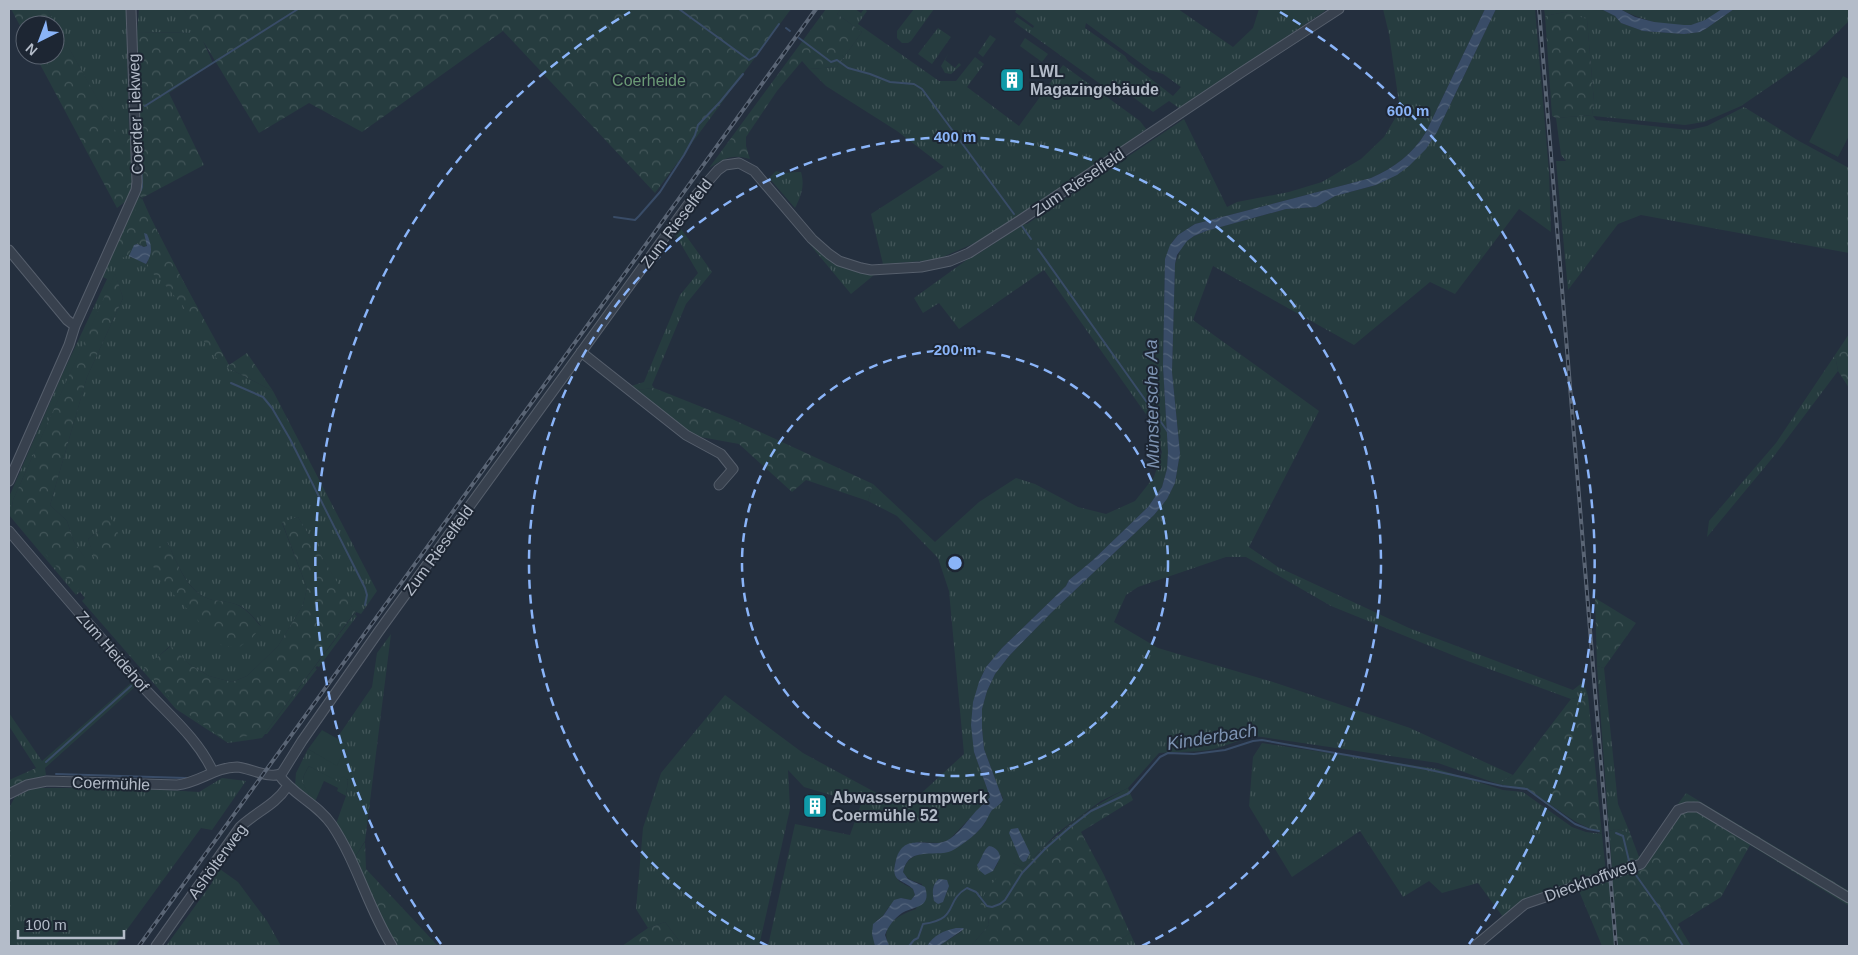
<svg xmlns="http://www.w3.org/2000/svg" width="1858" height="955" font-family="Helvetica,sans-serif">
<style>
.grass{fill:url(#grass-tufts);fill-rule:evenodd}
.forest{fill:url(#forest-crowns)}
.garden{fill:#263c3f}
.water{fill:url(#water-waves)}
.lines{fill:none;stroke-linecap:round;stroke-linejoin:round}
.stream{stroke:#394c67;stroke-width:2}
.minor-casing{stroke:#565f6c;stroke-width:11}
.minor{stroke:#38414e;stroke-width:9}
.rail-casing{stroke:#5a6575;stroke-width:4}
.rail{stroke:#1d2633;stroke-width:2;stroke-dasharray:5.5;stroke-linecap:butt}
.ring{fill:none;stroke:#8ab4f8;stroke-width:2.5;stroke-dasharray:9 6}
.labels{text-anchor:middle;stroke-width:4;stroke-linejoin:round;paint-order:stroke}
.poi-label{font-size:16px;font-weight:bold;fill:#b4bcc9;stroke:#1d2633;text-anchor:start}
.park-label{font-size:16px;fill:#6b9a76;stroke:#1d2633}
.street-label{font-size:16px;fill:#b4bcc9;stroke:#1d2633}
.water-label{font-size:18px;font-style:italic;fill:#7c92b1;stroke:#1d2633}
.centre{fill:#8ab4f8;stroke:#1d2633;stroke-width:2.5}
.ring-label{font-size:15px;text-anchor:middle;font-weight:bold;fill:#8ab4f8;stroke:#1d2633;stroke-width:4;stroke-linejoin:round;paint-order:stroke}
</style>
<defs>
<pattern id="grass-tufts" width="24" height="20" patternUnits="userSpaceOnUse" patternTransform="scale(1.25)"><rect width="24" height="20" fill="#263c3f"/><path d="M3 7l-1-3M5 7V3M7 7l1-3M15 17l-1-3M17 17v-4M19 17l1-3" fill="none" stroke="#435659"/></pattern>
<pattern id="forest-crowns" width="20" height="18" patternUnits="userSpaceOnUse" patternTransform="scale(1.25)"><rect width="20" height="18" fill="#263c3f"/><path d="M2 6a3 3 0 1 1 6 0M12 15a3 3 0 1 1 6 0" fill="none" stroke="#435659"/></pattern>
<pattern id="water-waves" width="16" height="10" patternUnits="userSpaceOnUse" patternTransform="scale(1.25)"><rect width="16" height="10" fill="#394c67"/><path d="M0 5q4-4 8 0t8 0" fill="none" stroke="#53647b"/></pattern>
</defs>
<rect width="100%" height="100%" fill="#242f3e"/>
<path class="grass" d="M47,9H126L129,134L124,147Z
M139,9H184L198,33L137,32Z
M841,9H855L861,13L864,9L867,11L858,24L939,81H956L975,57L984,64L967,87L1019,126L1063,65L1140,121L1146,129L1095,167L984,239L936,260L883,264L871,214L944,167L897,131L826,86L809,69L837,67L862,32L837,14Z
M914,9H934L911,41L908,43H902L897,38V31Z
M1017,9H1178L1233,47L1253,28L1259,9H1324L1325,11L1179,108L1169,101L1153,112L1125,91L1120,98L1014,22L1017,17L1033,28L1034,26L1015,12ZM1086,23L1150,70L1163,74L1181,87L1173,96L1128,61L1125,56L1085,28Z
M1383,9H1485L1426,132C1413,154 1394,168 1371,178L1195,224L1178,235L1172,242L1165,262L1163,366L1168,452L1167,469L1162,487L1148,507L1093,560L1069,580L1066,586L1002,648L986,667L979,682L974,752L990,797L949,840L939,843L918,842L897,857C894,866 892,877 902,883C906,886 909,886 913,889L915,895L911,900L901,898L888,908L883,916L876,921L875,946H768L795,824L850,835L861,804L804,787L788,770L790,809L759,946H683L665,922L648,928L636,909L643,828L661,773L725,695L803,753L893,802L915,799L964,754L949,591L938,558L897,516L868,501L873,484L935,542L979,502L1016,478L1035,484L1078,507L1106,514L1135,501L1154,477L1162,452L1150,420L1044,270L959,329L939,303L923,313L914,298L972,256L978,254L1024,224H1027L1184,119L1227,207L1237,202L1289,192L1322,182L1361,159L1384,137L1400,110L1389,34Z
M1496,9H1535L1549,172L1551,232L1519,209L1455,294L1430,282L1354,345L1213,266L1193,320L1319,411L1249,547L1278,567L1409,628L1573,690L1583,682L1588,696L1571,699L1462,659L1331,606L1246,557H1226L1138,587L1126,595L1114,622L1158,648L1273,682L1410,728L1513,775L1498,784L1438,763L1255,736C1241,739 1228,745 1214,749C1196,753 1177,751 1159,753L1128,788L1101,801L1057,833L1023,868L1013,863L988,917L989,925L971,946H939L962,931V928C948,929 935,934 927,946H889C879,925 899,915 916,909L922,884C914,881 907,880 903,872C910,843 942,859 959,846C968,840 979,832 985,823C987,819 988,815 990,812C993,808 999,805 1003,798L999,790L984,749L982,728V709L987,691L995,674L1009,656L1051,613L1154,515L1167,499L1175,483L1180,453L1172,372L1175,264L1181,248L1187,241L1194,236L1206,231L1286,209L1316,207L1335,196L1376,185L1437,132ZM984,851L998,863L993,871L980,870L977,865L983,857ZM933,887L947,892L945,895L933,899Z
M1544,9H1601L1615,16L1621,23L1643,31L1684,34L1700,32L1707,28L1734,9H1849V21L1815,54L1782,78L1741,106L1704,122L1685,125L1593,116L1596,120L1689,130L1707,126L1744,107L1799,141L1849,168V253L1641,215L1618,224L1568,290L1556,161H1566L1561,155L1556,118L1592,115L1594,102L1587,20L1565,12L1545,16Z
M1620,9H1722C1713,16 1703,23 1691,25C1668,29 1640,19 1620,9Z
M938,28L951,37L932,64L918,54Z
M990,35L996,39L983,57L978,53Z
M1025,38L1048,54L1042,62L1020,46Z
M948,54L945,60L955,68L959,63L961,65L951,74L945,73L941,66Z
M776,171C785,174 792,172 801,172C805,186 801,196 795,208L769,178Z
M139,195L228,368L273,391L377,591L361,614L356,612L355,615L357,616L319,667L317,666L315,668L317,669L267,734H265L262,738L228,743L176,709L82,601L85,598L80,592L76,595L9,515V497L61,377L107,279L101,276ZM147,243L148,262L146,264L137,259L130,257L137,244L146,247ZM115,274L123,298L87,377L50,505L67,521L74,542L94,572L12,508L13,500ZM298,517L355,613L265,733L144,669L170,646L189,664L209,676L232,682L247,676L278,646L303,605L307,588L282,523ZM99,531L97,564L88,539ZM167,542C177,562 185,586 204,597C214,602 224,600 235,604C246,607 254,618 261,626L160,580Z
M679,226L712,272L686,304L652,385L654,388L636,390L631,386L644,382L680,295L698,273L675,234Z
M807,241C830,260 844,270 874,275L851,294Z
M1835,355L1838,371L1774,456L1707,537L1709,521L1776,443Z
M391,634L365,841L352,862L336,824L346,796L348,779L339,783L309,766C302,778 300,782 310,793L306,797L299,792L295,785L296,773L308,749L337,765L347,744L337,738L372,687L377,653Z
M1597,666L1604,668L1618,804L1630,833L1617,829L1609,831Z
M132,682L136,686L45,768H36L9,726V713L42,761Z
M1262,743L1438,769L1503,790L1523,792L1572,827L1586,832L1602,834L1606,873L1503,917L1478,883L1442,893L1429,881L1403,897L1360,831L1292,877L1249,806L1253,757Z
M222,778L246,781L212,830L201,828L115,946H9L10,943L9,942V808L15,797L33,788H101V786L199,792Z
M217,867L238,882L267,921L281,946H166L212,883Z
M1130,933L1136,946H1112Z"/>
<path class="forest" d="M11,9H47L124,146L129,134L137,32L197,33L184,9H791L655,193L503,31L362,132L309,103L259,133L203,41L213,63L169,93L204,165L142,198L158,235L229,365L247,353L273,391L228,368L211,353L183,306L159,278L146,269C151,253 154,250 147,234L144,233L143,235L147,243L145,247L135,242C127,258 128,259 110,257L142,198L137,193L117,208L35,55H55V25H25V35Z
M826,9H841L837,14L862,32L837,67L809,69L802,61L777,91L746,137V146L750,159C731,154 726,158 709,168Z
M1565,12L1587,19L1594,102L1592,115L1556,118L1552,116L1545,16Z
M115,273L123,298L87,377L50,505L67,521L74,542L95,572L77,590L14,518L12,508L13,500Z
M1849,334V388L1838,371L1835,355Z
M654,388L732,419L873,484L868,501L806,480L792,492L739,444L695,436L636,390Z
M107,510L124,546L96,564L88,539L99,531L94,517Z
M298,517L355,612L265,733L225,740L178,707L144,668L171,646L189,664L209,676L232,682L247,676L278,646L303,605L307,588L282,522Z
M167,542C177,561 184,586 204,597C214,602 225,600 235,604C246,608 254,618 261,627L252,638L238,648L221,645L160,580L147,554Z
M1595,598L1636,623L1604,668L1597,666Z
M1588,696L1602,834L1576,822L1527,789L1498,784L1513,775L1571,699Z
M36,768H45L46,775L9,791V780Z
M1128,788L1133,800L1081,832L1104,875L1130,933L1112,946H971L989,925L988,917L980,906L984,895L1006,865L1013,863L1023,868C1056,834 1086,809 1128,788Z
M1686,793L1849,891V906L1750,845L1721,897L1678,924L1691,946H1602L1579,891L1613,879L1609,831L1617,829L1630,833L1639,857Z
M365,842L366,869L438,946H396L380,921L352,862Z
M665,922L683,946H622L648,928Z"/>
<path class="garden" d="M1843,76L1849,79V136L1838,157L1809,142Z
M322,730L347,744L337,766L308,749Z
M309,766L339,782L343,776L348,780L346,796L337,791L338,788L324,781L315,802L306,797L309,793C300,782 302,778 309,766Z"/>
<path class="water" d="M1485,9H1496L1437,132L1426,149L1409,166L1397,175L1376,185L1335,196L1316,207L1286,209L1206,231L1194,236L1187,241L1177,255L1175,264L1172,372L1180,453L1175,483L1167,499L1154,515L1051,613L1009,656L995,674L987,691L982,709V728L984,749L1003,800C1000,805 996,807 992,810C989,814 987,820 984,824C978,833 965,843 955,849C939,860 909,843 903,872L908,879L925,887C932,908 914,906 902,913C895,918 888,926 885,935L889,946H875L872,934L873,924L883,916L894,900L901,898L911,900L915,895L913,889C901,878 890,883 896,860C904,831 928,849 946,841C958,835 967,821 976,811C981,806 986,802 990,797L974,752L971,725L973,702L979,682L986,667L1002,648L1066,586L1069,580L1093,560L1148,507L1162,487L1167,469L1168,452L1163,366L1165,259L1170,245L1178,235L1195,224L1371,178C1394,168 1413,154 1426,132Z
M1601,9H1620L1635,17L1654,22L1684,25H1691L1705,20L1722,9H1734L1707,28L1700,32L1684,34L1643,31L1621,23L1615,16Z
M144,233L147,234C152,246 153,253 146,264L129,256L134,245L137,244L144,247L147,246Z
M1018,828L1030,853L1026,861L1023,862L1020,859L1009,833L1011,829Z
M989,846C996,847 1000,852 1000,858L993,871L985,875L979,870L977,865C982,859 983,850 989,846Z
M939,879L947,880L949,886L943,902L938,904L934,901C932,893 932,884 939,879Z
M956,928H963L964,929L939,946H927C934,935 943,931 956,928Z"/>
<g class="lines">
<path class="stream" d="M679,9L749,60L756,56L779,24
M786,28L790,31
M799,38L831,62L837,60L848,68L870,74L890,82L914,84L922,89L1014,214
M145,106L298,9
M140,123L142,187L141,190
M614,217L635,220L639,216L660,192L669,178L684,155L695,135L698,125L720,102L743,74
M1022,226L1031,239
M1038,249L1168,432
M231,383L263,397L272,408L290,439L365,588L367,595L365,605
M46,762L131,686
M56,774L186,778
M1616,833L1623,836L1630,865
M1633,871L1660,909L1683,946
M909,946L914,940L918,938L923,924C960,919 944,901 967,888L976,892L987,906L992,907L1000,904L1005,900L1022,873L1046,848L1069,828L1091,811L1129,793L1160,757L1168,753L1194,754L1225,750L1253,741L1262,740L1426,769L1502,786L1527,789L1575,824L1588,829L1599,831"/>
<defs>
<path id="minor" d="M9,250L67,320L75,326
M581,352L686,435L721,454L733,469L719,485
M9,481L69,345L75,326L136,190L137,182L131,9
M9,531C54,584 100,637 146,690C170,716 199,740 213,772
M279,775C294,796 317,803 332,825C357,862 368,908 392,946
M9,794L27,785L47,781L177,785C199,783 215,767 237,767C250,768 271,780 282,773L302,741L379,631L690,202L718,170L725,165L739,163L754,171L812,239L829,254L839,261L861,268L871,270L921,267L950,261L969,253L1019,221L1242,72L1339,9
M156,946L240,827C256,812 275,805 287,787
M1475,946L1525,904L1641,864L1678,810L1687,807H1698L1849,898"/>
</defs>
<use href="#minor" class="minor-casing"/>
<use href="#minor" class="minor"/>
<defs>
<path id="rail" d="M1539,9L1616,946
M139,946L816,9"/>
</defs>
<use href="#rail" class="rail-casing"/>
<use href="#rail" class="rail"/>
</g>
<g class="ring">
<circle cx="955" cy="563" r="213"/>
<path d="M768 946A426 426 0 1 1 1142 946"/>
<path d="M441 944A640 640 0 0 1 630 12M1280 12A640 640 0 0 1 1469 944"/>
</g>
<defs>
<symbol id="building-square" viewBox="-11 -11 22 22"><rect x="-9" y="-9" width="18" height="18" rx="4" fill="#0f9aa8" stroke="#1d2633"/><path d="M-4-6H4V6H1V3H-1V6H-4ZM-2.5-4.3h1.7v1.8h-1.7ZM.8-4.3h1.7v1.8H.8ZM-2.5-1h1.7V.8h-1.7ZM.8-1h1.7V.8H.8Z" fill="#fff"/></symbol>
</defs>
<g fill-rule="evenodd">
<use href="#building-square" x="998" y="66" width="28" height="28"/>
<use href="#building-square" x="801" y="792" width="28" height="28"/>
</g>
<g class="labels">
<g class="poi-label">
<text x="1030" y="77">LWL<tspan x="1030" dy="18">Magazingebäude</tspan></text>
<text x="832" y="803">Abwasserpumpwerk<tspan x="832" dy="18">Coermühle 52</tspan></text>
</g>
<g class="park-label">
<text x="649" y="86">Coerheide</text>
</g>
<g class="street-label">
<text transform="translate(135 114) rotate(-92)" y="6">Coerder Liekweg</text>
<text transform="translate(1078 182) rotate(-34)" y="6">Zum Rieselfeld</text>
<text transform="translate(676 223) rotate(-53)" y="6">Zum Rieselfeld</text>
<text transform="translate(438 550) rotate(-54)" y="6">Zum Rieselfeld</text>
<text transform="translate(113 651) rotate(49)" y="6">Zum Heidehof</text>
<text transform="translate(111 783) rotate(2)" y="6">Coermühle</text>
<text transform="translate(217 861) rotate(-54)" y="6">Ashölterweg</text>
<text transform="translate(1590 880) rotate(-20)" y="6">Dieckhoffweg</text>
</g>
<g class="water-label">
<text transform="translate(1152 404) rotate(-91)" y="6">Münstersche Aa</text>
<text transform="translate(1212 737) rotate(-9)" y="6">Kinderbach</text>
</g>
</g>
<circle cx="955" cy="563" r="8" class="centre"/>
<g class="ring-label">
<text x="1408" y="116">600 m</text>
<text x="955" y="142">400 m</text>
<text x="955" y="355">200 m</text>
</g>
<rect width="1858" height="955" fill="none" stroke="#b4bcc9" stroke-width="20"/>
<g transform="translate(40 40) rotate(222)"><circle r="24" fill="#1d2633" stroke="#59626f"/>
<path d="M0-4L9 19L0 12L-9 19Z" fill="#8ab4f8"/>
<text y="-8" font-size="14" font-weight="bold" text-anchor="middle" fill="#b4bcc9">N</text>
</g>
<path d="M18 930v8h106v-8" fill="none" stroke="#b4bcc9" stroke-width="2.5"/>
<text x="25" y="930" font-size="15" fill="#b4bcc9" stroke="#1d2633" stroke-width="4" paint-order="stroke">100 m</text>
</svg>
